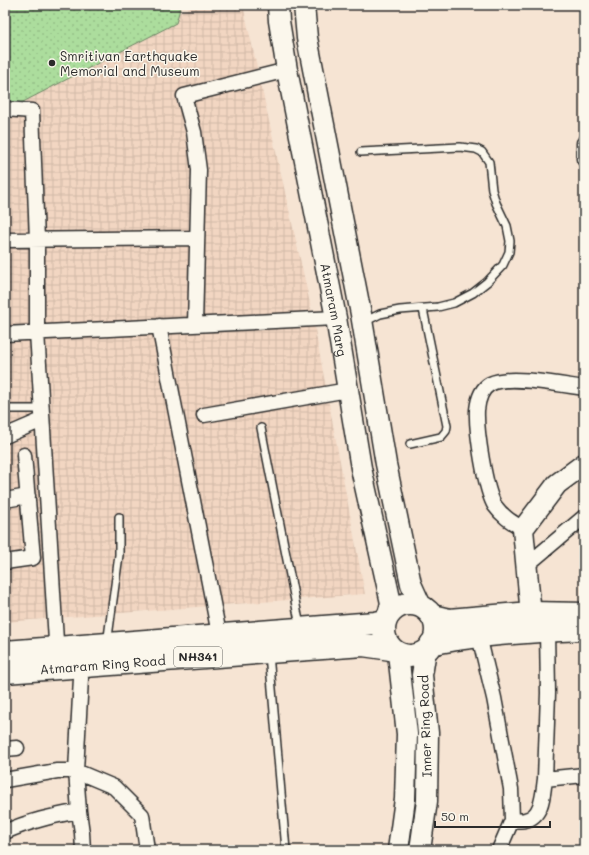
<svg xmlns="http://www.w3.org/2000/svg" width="589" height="855" font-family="Mali,sans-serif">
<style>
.industrial{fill:url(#industrial-grid)}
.green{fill:url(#green-dots);stroke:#6c8464}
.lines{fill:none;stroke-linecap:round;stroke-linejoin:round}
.lane-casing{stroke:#2b2b2b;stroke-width:10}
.street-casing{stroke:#2b2b2b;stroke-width:17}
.secondary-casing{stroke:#2b2b2b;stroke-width:23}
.highway-casing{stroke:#2b2b2b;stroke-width:25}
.lane{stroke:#fbf7ec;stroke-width:7}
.street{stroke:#fbf7ec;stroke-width:14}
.secondary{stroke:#fbf7ec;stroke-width:20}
.highway{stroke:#fbf7ec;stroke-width:22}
.poi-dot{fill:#2b2b2b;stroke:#fbf7ec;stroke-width:1.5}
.labels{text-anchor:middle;stroke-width:3;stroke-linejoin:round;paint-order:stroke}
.shield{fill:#fbf7ec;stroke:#696865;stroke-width:1}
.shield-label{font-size:12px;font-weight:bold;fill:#2b2b2b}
.poi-label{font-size:13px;fill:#2b2b2b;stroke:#fbf7ec;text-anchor:start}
.street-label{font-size:13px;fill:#2b2b2b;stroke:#fbf7ec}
</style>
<defs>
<pattern id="industrial-grid" width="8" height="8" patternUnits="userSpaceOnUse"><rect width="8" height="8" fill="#f2d6c2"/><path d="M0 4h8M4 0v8" fill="none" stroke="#d0b8a7"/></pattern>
<pattern id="green-dots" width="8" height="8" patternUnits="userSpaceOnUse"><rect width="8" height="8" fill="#acdd9d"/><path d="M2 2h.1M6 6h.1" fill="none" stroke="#94be87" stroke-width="1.8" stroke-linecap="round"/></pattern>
</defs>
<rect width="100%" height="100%" fill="#f6e4d3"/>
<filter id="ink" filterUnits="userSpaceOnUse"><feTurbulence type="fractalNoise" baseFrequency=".025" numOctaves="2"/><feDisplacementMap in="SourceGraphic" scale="8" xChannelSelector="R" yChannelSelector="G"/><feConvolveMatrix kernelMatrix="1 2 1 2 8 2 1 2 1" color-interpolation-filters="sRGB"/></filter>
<g filter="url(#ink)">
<path class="industrial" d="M195,5H243L310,303L365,594L5,622V99H14L180,12Z"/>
<path class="green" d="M5,5H181L176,23L21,103L5,104Z"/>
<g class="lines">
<defs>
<path id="lane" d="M361,152L460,147L476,149L482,152L489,162L492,190L496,203L507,226L510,241L509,252L503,265L487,282L473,293L454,303L438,307L400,310L380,314L364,322
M5,409H41
M261,428L300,626
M410,444L441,437L446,431L447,426L423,309
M108,637L119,555V517
M269,654L286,850"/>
<path id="street" d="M5,109L32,111L37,240V332L56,641
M584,143V159
M5,240L197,238
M195,325L199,170L194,132L184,96L287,70
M159,326L218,629
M5,334L336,318
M204,415L348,390
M5,436L42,420
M5,500L28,496
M523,529C512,522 503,517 495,506C485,490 476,430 477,410C478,400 481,389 490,384C508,374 563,385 584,388
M5,562L33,558L24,455
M527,565L584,517
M479,636L494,698L511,789L512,820L499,850
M81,678L76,771L79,811L82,833L83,850
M5,749L17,748
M545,779L548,693L547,630
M5,780L57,771H76L114,787L142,815L147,850
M512,820C516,820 521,821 525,820C543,817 543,792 545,779L584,775
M5,832C29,821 53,816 79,811"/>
<g id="secondary">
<path id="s1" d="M278,5L279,21L287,70L336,318L361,468L391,603L388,615"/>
<path d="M304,5L307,38L361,314L386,464L411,584L421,606"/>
<path d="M530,604L523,529L557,484L584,464"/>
<path d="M398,653L407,734L405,799L398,850"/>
<path d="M420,850L427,801L428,733L422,675L426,650"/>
</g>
<g id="highway">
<circle cx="410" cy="630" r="26"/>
<path d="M432,616L449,620L531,613L584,614"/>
<path d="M431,644C450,639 469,637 489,635C521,632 552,630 584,629"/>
<path d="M5,652L375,623L385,621"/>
<path id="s2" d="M5,672L309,649L363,645L391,649"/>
</g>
</defs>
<use href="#lane" class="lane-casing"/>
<use href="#street" class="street-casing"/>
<use href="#secondary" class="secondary-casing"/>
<use href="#highway" class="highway-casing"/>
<use href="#lane" class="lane"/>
<use href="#street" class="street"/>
<use href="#secondary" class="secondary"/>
<use href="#highway" class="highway"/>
</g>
</g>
<circle class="poi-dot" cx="52" cy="63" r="4"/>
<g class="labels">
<rect class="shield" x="174" y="647" width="48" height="20" rx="3"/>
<g class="shield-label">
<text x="198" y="661">NH341</text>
</g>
<g class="poi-label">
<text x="60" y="61">Smritivan Earthquake<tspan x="60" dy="15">Memorial and Museum</tspan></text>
</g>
<g class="street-label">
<text dy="5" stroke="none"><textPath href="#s1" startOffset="310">Atmaram Marg</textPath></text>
<text dy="5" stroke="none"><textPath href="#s2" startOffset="98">Atmaram Ring Road</textPath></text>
<text transform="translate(425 726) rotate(-92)" y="5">Inner Ring Road</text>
</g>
</g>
<rect width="589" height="855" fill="none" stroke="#fbf7ec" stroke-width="20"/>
<rect x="10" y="10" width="569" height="835" fill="none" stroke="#2b2b2b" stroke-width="1.5" filter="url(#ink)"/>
<path d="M435 821v6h115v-6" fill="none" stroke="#2b2b2b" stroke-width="2"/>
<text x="441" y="821" font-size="12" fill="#2b2b2b" stroke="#fbf7ec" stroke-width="3" paint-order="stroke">50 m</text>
</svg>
